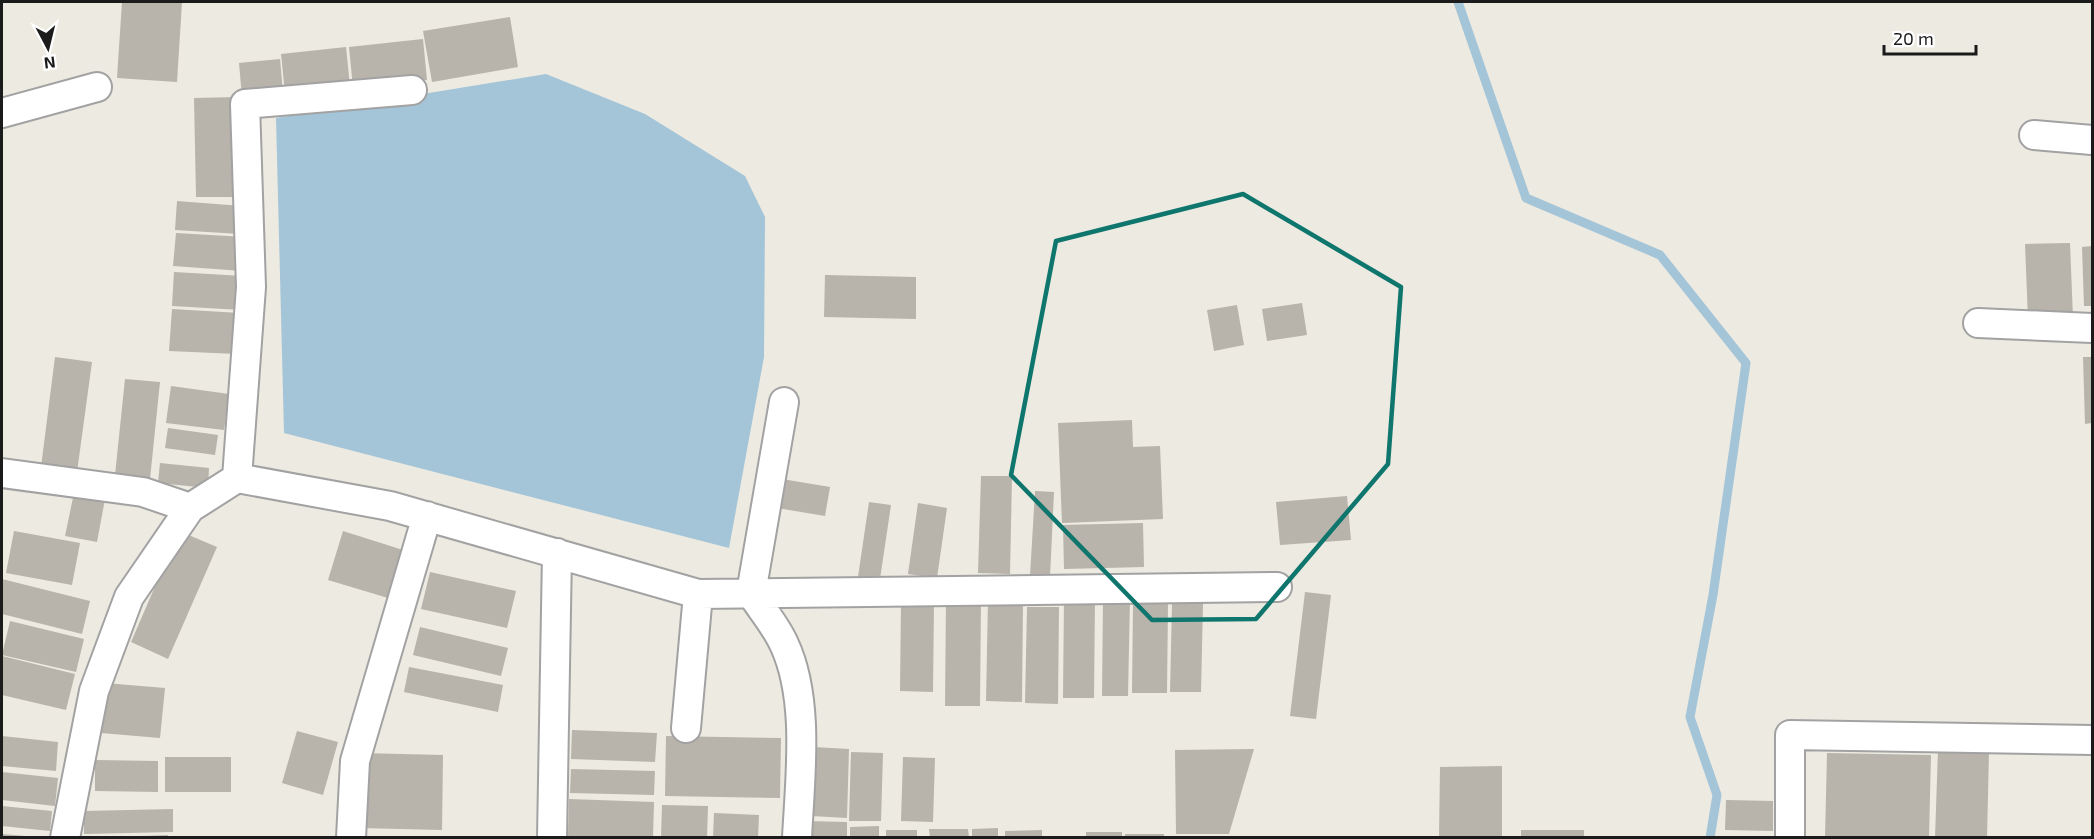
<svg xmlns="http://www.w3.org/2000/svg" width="2094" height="839" font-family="'Exo 2',sans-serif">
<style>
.water{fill:#a4c4d8}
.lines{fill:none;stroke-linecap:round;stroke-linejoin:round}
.stream{stroke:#a4c4d8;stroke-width:9}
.building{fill:#b8b3ab}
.street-casing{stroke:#a2a2a2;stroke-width:32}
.street{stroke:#fff;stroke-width:28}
.marked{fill:none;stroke:#0f766e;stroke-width:4.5;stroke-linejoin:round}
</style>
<rect width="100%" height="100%" fill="#eceae1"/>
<path class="water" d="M546,74L645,114L745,176L765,217L764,357L729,548L284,433L276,118Z"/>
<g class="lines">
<path class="stream" d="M1458,2L1526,198L1660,255L1746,363L1713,595L1690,717L1717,795L1710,838"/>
</g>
<path class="building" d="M122,2H182L177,82L117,78Z
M510,17L518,67L432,82L423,31Z
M423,39L427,80L353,88L349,47Z
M346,47L350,86L285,93L281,54Z
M280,59L283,93L242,97L239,63Z
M237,97L239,197H196L194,98Z
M177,201L242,206L240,234L175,230Z
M176,233L245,237L243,271L173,266Z
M2070,243L2073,318L2028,319L2025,244Z
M2092,246V306H2084L2082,247Z
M174,272L243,276L241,310L172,306Z
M825,275L916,277V319L824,317Z
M1302,303L1307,335L1267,341L1262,309Z
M1237,305L1244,345L1214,351L1207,310Z
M172,309L240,313L237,354L169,351Z
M55,357L92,362L77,472L41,467Z
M2083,357H2092V423L2085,424Z
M125,379L160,382L150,479L115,475Z
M171,386L229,394L224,430L166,423Z
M1132,420L1133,447L1160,446L1163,519L1062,523L1058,423Z
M168,428L218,435L215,455L165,448Z
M160,463L209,468L208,488L158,483Z
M981,476H1012L1010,574L978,573Z
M782,479L830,487L825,516L777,508Z
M1035,491L1054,492L1050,577L1030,576Z
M74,493L105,499L97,542L65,536Z
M1347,496L1351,540L1280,545L1276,502Z
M869,502L891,505L880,579L858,577Z
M918,503L947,508L937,578L908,574Z
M1143,523L1144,567L1064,569L1063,525Z
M14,531L80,543L72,585L6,573Z
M179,531L217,547L168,659L131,642Z
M343,531L403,550L388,598L328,580Z
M430,572L516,591L507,628L421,609Z
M2,579L90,601L82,634L2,614Z
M1305,592L1331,595L1316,719L1290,716Z
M946,598H981L980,706H945Z
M1064,598L1095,599L1094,698H1063Z
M1103,598H1130L1128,696H1102Z
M988,599L1023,600L1022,702L986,701Z
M901,602H934L933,692L900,691Z
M1133,603H1168L1167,693H1132Z
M1172,603H1203L1201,692H1170Z
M1027,607H1059L1058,704L1025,703Z
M10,621L84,639L76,672L2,655Z
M420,627L508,648L501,676L413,655Z
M2,656L75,674L66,710L2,695Z
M409,667L503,685L498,712L404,692Z
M105,683L165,688L160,738L101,733Z
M572,730L657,733L655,762L571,759Z
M297,731L338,742L323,795L282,783Z
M2,736L58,742L56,771L2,766Z
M666,736L781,738L780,798L665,796Z
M813,747L849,749L847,818L811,816Z
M1254,749L1229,834H1176L1175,750Z
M1938,750L1989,751L1987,838H1935Z
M851,752L883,753L881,821H849Z
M360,753L443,755L442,830L359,828Z
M1827,753L1931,755L1929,838H1825Z
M165,757H231V792H165Z
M903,757L935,758L933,822L901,821Z
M95,760L158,761V792L95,791Z
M1502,766V838H1439L1440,767Z
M571,769L655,771L654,795L570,793Z
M2,772L58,778L55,806L2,800Z
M569,799L654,802L653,838H568Z
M1726,800L1773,801V831L1725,830Z
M662,805L708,806L707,838H661Z
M2,806L52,811L50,831L2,826Z
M173,809V832L84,834V811Z
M714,813L759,815L758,838H713Z
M805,821L847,822V838H804Z
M879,826V838H850V827Z
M998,828V838H972V829Z
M929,829H968L969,838H930Z
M886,830H917V838H886Z
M1042,830V838H1005V831Z
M1521,830H1584V838H1521Z
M1086,832H1122V838H1086Z
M2,834L25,836V838H2Z
M1125,834H1164V838H1125Z
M168,835V838H142V836Z"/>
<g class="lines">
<defs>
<path id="street" d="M2,113L97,87
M2034,135L2092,140
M1978,323L2092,328
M784,402L751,593C762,610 776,626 784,644C810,699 800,778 797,838
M2,473L143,492L190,508
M237,478L251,287L245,104L412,90
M686,728L698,594
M65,838L94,691L129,597L190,508L237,478L390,506L698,594L1277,587
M351,838L355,761L427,516
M552,838L557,553
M1790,838V735L2092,740"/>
</defs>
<use href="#street" class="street-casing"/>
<use href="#street" class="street"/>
</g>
<path class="marked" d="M1243,194L1401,287L1388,464L1256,619L1152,620L1011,475L1056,241Z"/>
<rect width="2094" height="839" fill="none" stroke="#1b1b1b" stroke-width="6"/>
<g transform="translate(48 48) rotate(173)" stroke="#ffffff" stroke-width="4.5" paint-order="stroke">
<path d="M0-4.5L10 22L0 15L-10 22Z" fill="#1b1b1b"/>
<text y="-9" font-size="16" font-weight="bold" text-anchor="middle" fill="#1b1b1b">N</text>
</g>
<path d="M1884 45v9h92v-9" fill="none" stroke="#1b1b1b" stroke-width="3"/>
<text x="1893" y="45" font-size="18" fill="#1b1b1b" stroke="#ffffff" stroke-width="4.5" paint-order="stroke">20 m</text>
</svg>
